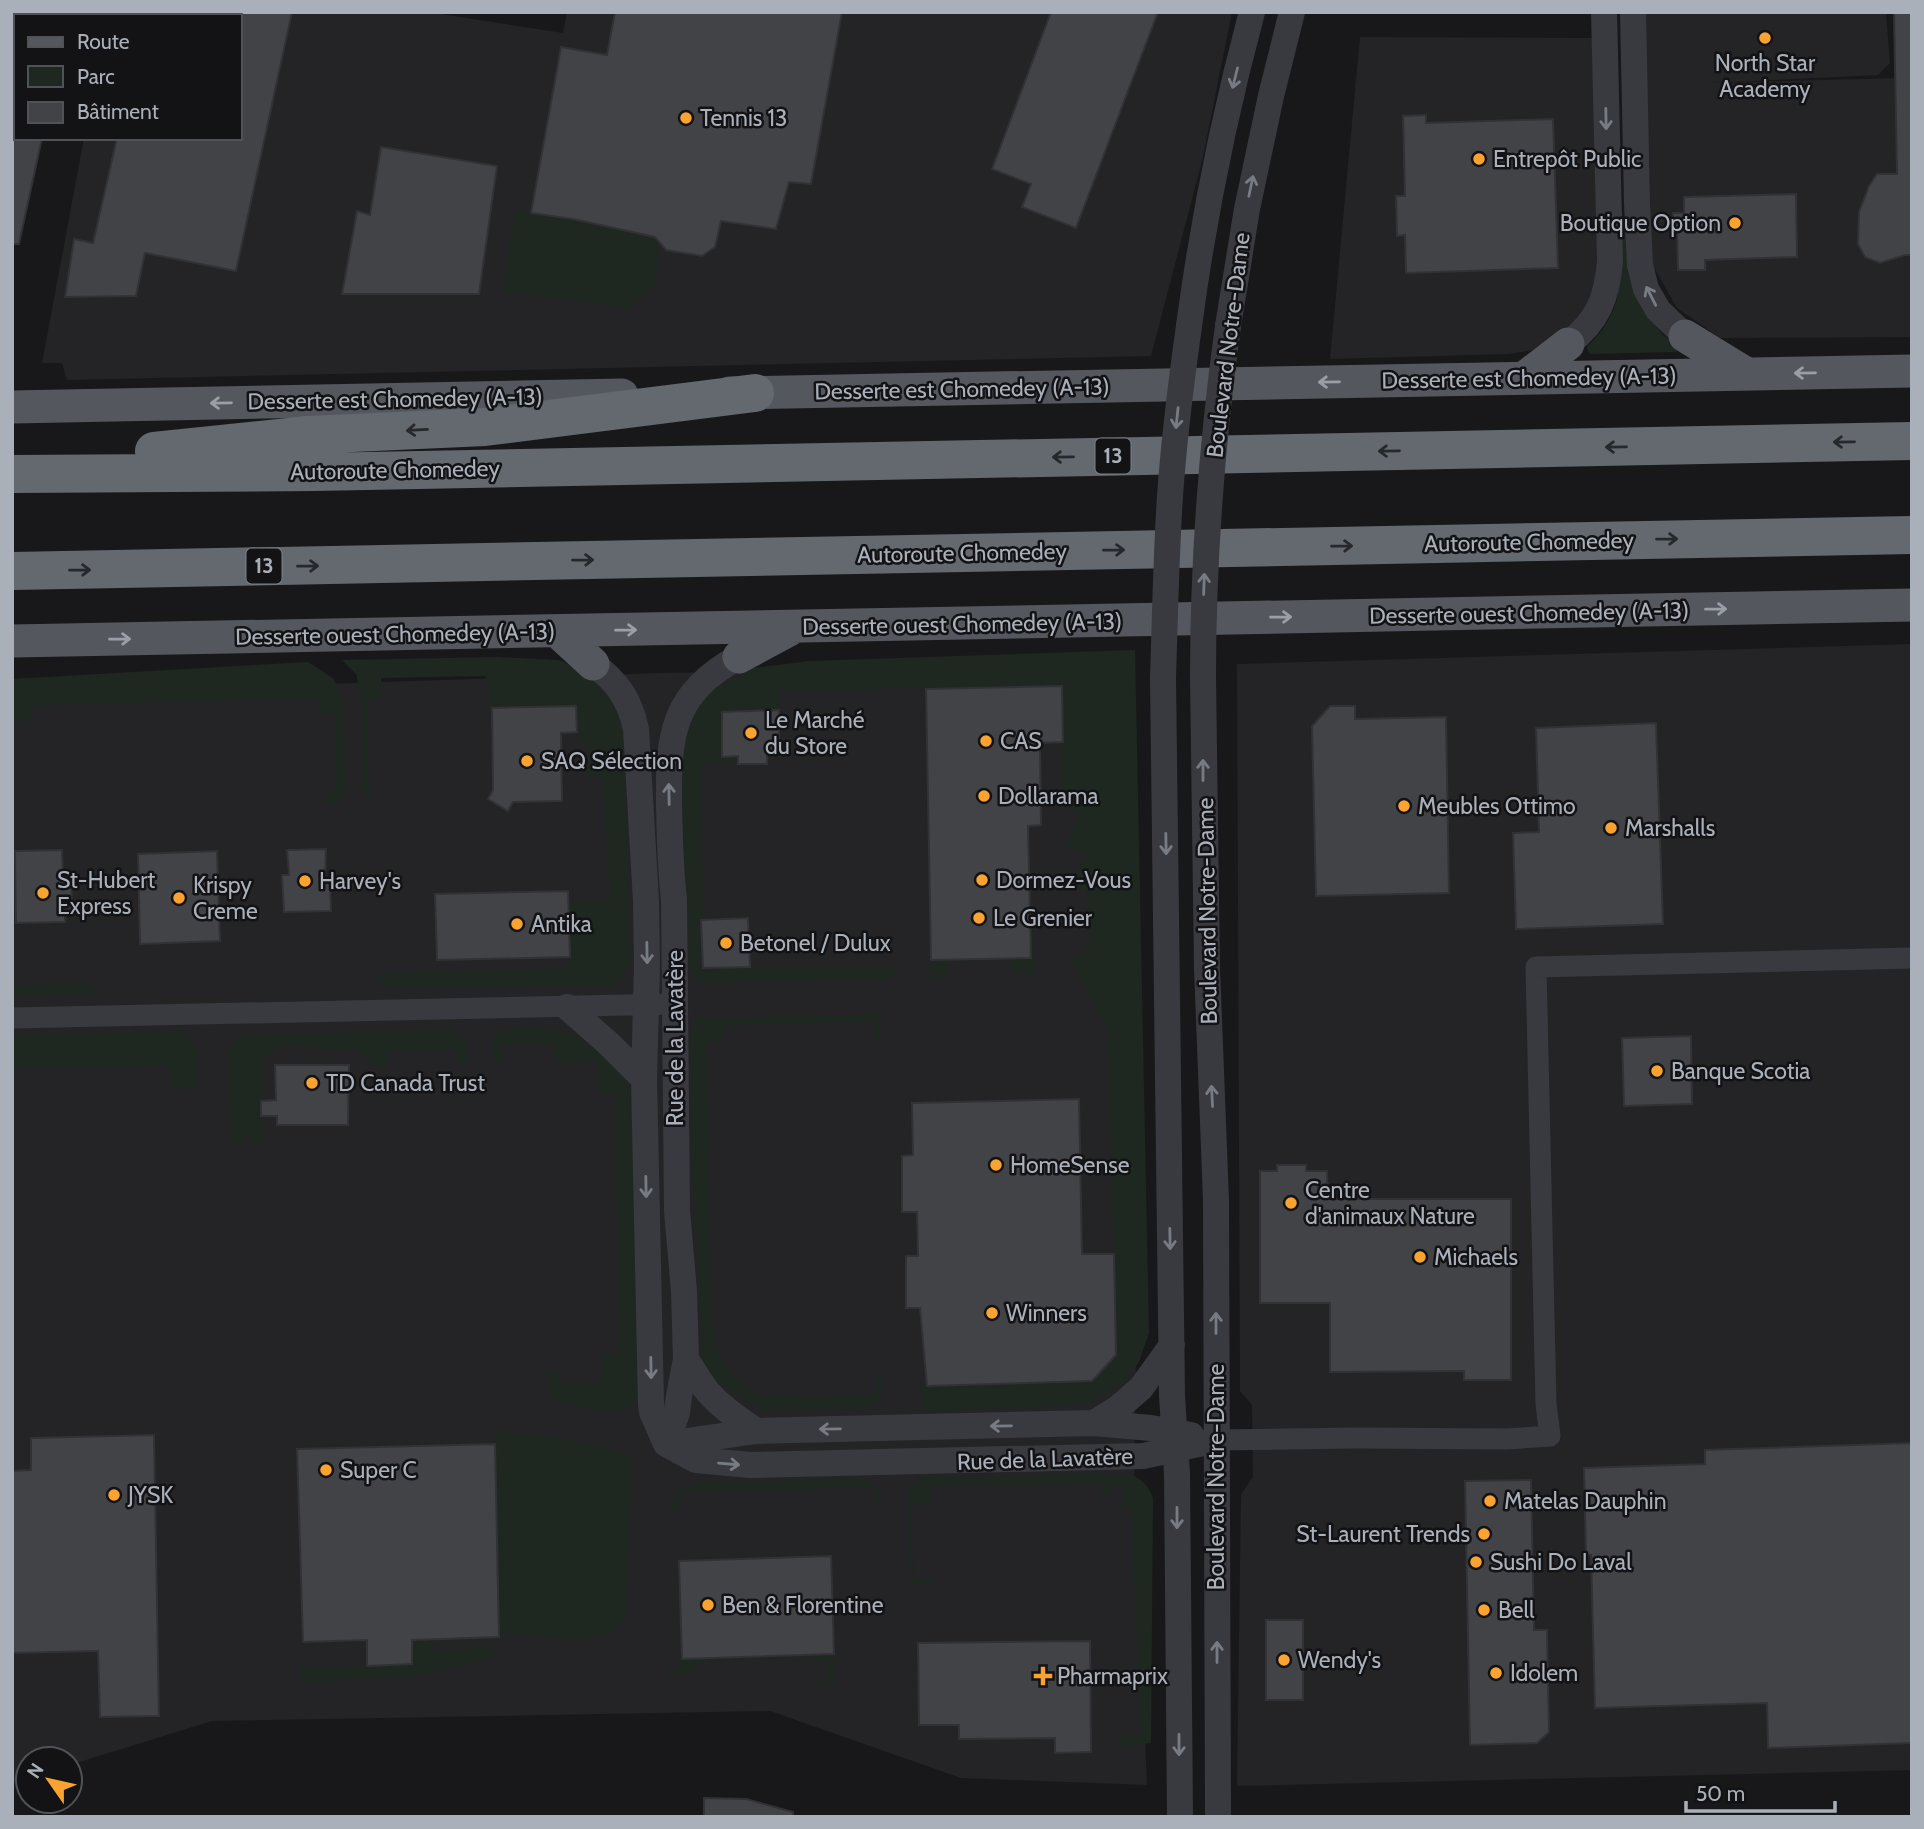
<svg xmlns="http://www.w3.org/2000/svg" width="1924" height="1829" font-family="Cabin,sans-serif">
<style>
.built{fill:#242427}
.green{fill:#1f2820}
.building{fill:#424347;stroke:#323236;stroke-width:2}
.lines{fill:none;stroke-linecap:round;stroke-linejoin:round}
.minor{stroke:#393a3f;stroke-width:21}
.tertiary{stroke:#393a3f;stroke-width:26}
.primary{stroke:#54585e;stroke-width:33}
.motorway{stroke:#646970;stroke-width:38}
.tertiary-bridge{stroke:#393a3f;stroke-width:26}
.oneway{stroke:#777b83}
.oneway2{stroke:#999ea8}
.oneway3{stroke:#27282c}
.poi-dot{fill:#faa330;stroke:#131315;stroke-width:2.5}
.labels{text-anchor:middle;stroke-width:5;stroke-linejoin:round;paint-order:stroke}
.shield{fill:#131315;stroke:#7d8188;stroke-width:2}
.shield-label{font-size:21px;font-weight:bold;fill:#aab0ba}
.poi-label{font-size:23px;fill:#aab0ba;stroke:#131315;text-anchor:start}
.street-label{font-size:23px;fill:#aab0ba;stroke:#131315}
</style>
<rect width="100%" height="100%" fill="#18181a"/>
<path class="built" d="M107,12H428L563,33L567,12H1232L1203,157L1151,356L67,380L62,363H42L84,138H240V16H106Z
M1642,12H1886L1890,63L1878,75L1711,83L1898,78L1912,12V337L1720,338L1677,308L1649,259Z
M1360,37L1596,38L1599,250L1595,295L1569,328L1533,350L1509,354L1330,359Z
M1912,644V1770L1237,1786L1241,1494L1253,1477L1252,1405L1240,1391L1237,664Z
M1122,665L1136,1348L1134,1485L1147,1785L961,1778L770,1711L212,1721L70,1765V1759H28V1778L12,1783V694L660,673Z"/>
<path class="green" d="M1617,205H1620L1649,317L1663,335L1677,346L1676,352L1589,354L1587,347C1602,332 1614,316 1618,294Z
M515,211L662,231L654,286L628,308L503,291Z
M1135,650L1149,1333L1139,1362L1122,1386L1085,1404L929,1413L923,1409L921,1387L1091,1381L1116,1355L1108,1032L1069,959L1089,949L1087,890L1067,889L1087,854L1067,846L1078,814L1067,808L1061,812L1062,686L779,690V710L722,712V756H738V764L702,762L703,968L901,967L888,979L708,983L692,974L685,957L681,792L683,731L706,694L753,668L809,661Z
M497,657L559,660L586,673L610,694L624,722L631,962L623,976L614,985L410,988L384,986L379,976L388,973L570,968L569,902L610,901L603,777H589L588,741H577L576,706L492,708L485,676L381,678V699L367,700L369,797L362,796L361,697L356,674L342,660Z
M308,662L334,679L344,701L345,793L338,803L323,804L327,794L335,790L336,714L320,712V699L31,705V721L12,720V679Z
M1030,917H1034V973L1010,974L1009,960L947,961V978L932,977L929,972L928,960L1030,958Z
M93,984V995H12V985Z
M881,1014L880,1037L874,1040L873,1021L726,1025L724,1040L708,1042L711,1319L716,1346L729,1373L762,1395L823,1398L876,1394V1379L880,1378L883,1388L881,1400L871,1408L851,1410L764,1411L718,1384L702,1363L688,1040L695,1021L709,1018Z
M531,1027L573,1034L601,1048L623,1073L635,1110L640,1396C633,1403 628,1408 618,1411C608,1413 560,1405 554,1399C548,1392 549,1381 550,1373L554,1371L558,1373L561,1384H601L603,1356L619,1353L615,1091H599L597,1062L560,1063L556,1057L555,1045L502,1044L501,1066C489,1057 494,1044 495,1031Z
M448,1030C469,1035 466,1046 467,1064L463,1066L459,1064L460,1050L387,1051V1068C365,1066 371,1059 354,1051L282,1045C272,1049 268,1052 264,1061V1145L254,1146L251,1135L242,1138L243,1146H234L231,1142L229,1053C231,1043 236,1039 245,1035Z
M183,1031C203,1045 198,1067 197,1088L171,1089L170,1066L12,1068V1035Z
M496,1432C540,1433 587,1440 629,1455L632,1470L626,1611C623,1616 619,1626 615,1630C597,1647 524,1635 499,1632L495,1444Z
M1128,1473C1142,1479 1148,1485 1153,1498L1151,1743L1128,1746L1121,1744L1120,1736L1140,1735L1132,1510L1117,1509L1126,1491L1111,1485L1101,1501L1103,1484L930,1486L929,1504L911,1505L913,1578L932,1579V1584H911L908,1491H911L913,1484L922,1477Z
M860,1479L872,1482L880,1492L882,1503L876,1506L872,1487L681,1492L676,1511L669,1507L679,1488L700,1482Z
M431,1639V1652L491,1647L497,1651L493,1659L409,1677L301,1682L299,1668L412,1664V1640Z
M834,1654L835,1682L829,1687L814,1685L812,1681L827,1680V1662H813L812,1655Z
M682,1659H708L687,1675L667,1674V1669L682,1670Z"/>
<path class="building" d="M240,12H292L236,271L145,253L136,296L65,297L74,239L93,243L117,138H240Z
M615,12H842L811,184L789,182L776,229L721,221L715,247L702,256L666,250L655,237L573,219L531,213L561,47L607,55Z
M1051,12H1158L1076,228L1022,207L1031,184L992,169Z
M1894,12H1912V255H1905L1880,263L1865,257L1858,244L1859,212L1869,186L1877,174H1897Z
M1426,115V123L1553,119L1558,268L1406,273L1405,235L1397,236L1396,196H1405L1403,116Z
M12,138H42L19,244H12Z
M381,147L497,166L479,294H342L357,211L370,215Z
M1796,194L1797,257L1705,260V270H1678L1677,234L1673,233V213H1684V197Z
M1062,686L1063,742L1040,743L1041,825L1028,826L1031,958L931,960L926,689Z
M576,706L577,732L561,733L562,801L513,802L508,811L488,799L493,790L492,708Z
M1330,706H1355V719L1446,717L1449,893L1316,896L1312,726Z
M779,710V754H767V764H738V756L722,757V712Z
M1656,723L1663,924L1516,929L1513,833L1539,832L1536,728Z
M326,849L325,878L330,883L331,911L284,912L282,875H289L287,850Z
M62,850L63,878H71L72,909H65V922L16,923L15,851Z
M217,851L220,941L140,944L138,854Z
M568,891L570,957L437,960L435,894Z
M748,918L750,967L703,968L701,920Z
M1691,1036L1692,1104L1624,1106L1622,1038Z
M275,1065H349L348,1125H277V1116H261V1101L276,1100Z
M1079,1099L1082,1254H1114L1116,1355L1092,1381L927,1386L920,1308H906V1256H918L917,1212H902V1156L913,1155L912,1103Z
M1277,1165H1306V1171H1327L1328,1199H1511V1380H1464V1371L1330,1372V1303H1260V1171H1277Z
M154,1435L159,1716L100,1717L98,1651L12,1653V1471L31,1470V1438Z
M1912,1443L1911,1743L1768,1748L1767,1703L1595,1708L1591,1555H1586L1584,1468L1705,1464V1450Z
M495,1444L499,1637L412,1640V1664L367,1666V1640L303,1642L297,1449Z
M1531,1480L1534,1630H1547L1549,1732L1537,1743L1470,1745L1465,1481Z
M831,1556L834,1654L682,1659L679,1561Z
M1266,1620H1303V1700H1266Z
M1090,1641L1091,1752L1055,1753V1738L959,1739V1725H919L918,1643Z
M704,1798L746,1799L793,1812V1817H704Z"/>
<g class="lines">
<path class="minor" d="M12,1018L674,1004
M1217,1440L1357,1438L1507,1439L1550,1436L1546,1404L1536,967L1912,958"/>
<path class="tertiary" d="M1633,12L1637,203L1640,265L1646,289L1658,310L1685,336
M1189,326C1203,220 1224,116 1252,12
M1228,326L1247,209L1271,96L1292,12
M1568,344C1598,321 1607,298 1610,261L1604,12
M593,664C617,681 630,700 636,729L646,901L647,966L644,1079L651,1403L652,1412L666,1444L696,1460L750,1465L1143,1456L1217,1440
M1203,677L1207,968L1216,1200L1218,1817
M1163,678L1172,1396L1177,1474L1180,1817
M567,1007L609,1044L644,1079
M686,1359C693,1370 700,1382 708,1392C722,1408 739,1419 756,1431
M1094,1423L1118,1408L1141,1388L1172,1345
M666,1444L677,1413L679,1396L686,1359L684,1291L677,1211L674,899C670,868 670,838 669,807C668,737 671,693 739,657
M666,1444L756,1431L1094,1423L1151,1428L1191,1435"/>
<path class="primary" d="M1685,336L1747,374
M1524,378L1568,344
M729,393L1912,371
M12,407L622,395
M557,631L593,664
M12,641L1912,605
M739,657L789,630"/>
<path class="motorway" d="M154,451L308,435L485,427L755,393
M12,474L314,472L1912,441
M12,571L1912,535"/>
<path class="tertiary-bridge" d="M1203,677C1203,559 1212,442 1228,326
M1163,678C1165,617 1166,557 1170,496C1174,439 1181,383 1189,326"/>
</g>
<defs><path id="oneway-shaft" d="M-6 0H5M1.5-3L5.5 0L1.5 3" fill="none" stroke-width="1.6" stroke-linecap="round" stroke-linejoin="round" transform="scale(1.75)"/></defs>
<g class="oneway">
<use href="#oneway-shaft" transform="translate(1235 78) rotate(104)"/>
<use href="#oneway-shaft" transform="translate(1606 119) rotate(89)"/>
<use href="#oneway-shaft" transform="translate(1251 186) rotate(-78)"/>
<use href="#oneway-shaft" transform="translate(1651 296) rotate(-117)"/>
<use href="#oneway-shaft" transform="translate(1177 418) rotate(96)"/>
<use href="#oneway-shaft" transform="translate(1204 584) rotate(-88)"/>
<use href="#oneway-shaft" transform="translate(1203 770) rotate(-90)"/>
<use href="#oneway-shaft" transform="translate(669 794) rotate(-91)"/>
<use href="#oneway-shaft" transform="translate(1166 844) rotate(89)"/>
<use href="#oneway-shaft" transform="translate(647 953) rotate(89)"/>
<use href="#oneway-shaft" transform="translate(1212 1096) rotate(-93)"/>
<use href="#oneway-shaft" transform="translate(646 1187) rotate(89)"/>
<use href="#oneway-shaft" transform="translate(1170 1239) rotate(89)"/>
<use href="#oneway-shaft" transform="translate(1216 1323) rotate(-90)"/>
<use href="#oneway-shaft" transform="translate(651 1368) rotate(89)"/>
<use href="#oneway-shaft" transform="translate(1001 1426) rotate(179)"/>
<use href="#oneway-shaft" transform="translate(830 1429) rotate(179)"/>
<use href="#oneway-shaft" transform="translate(729 1464) rotate(5)"/>
<use href="#oneway-shaft" transform="translate(1177 1518) rotate(90)"/>
<use href="#oneway-shaft" transform="translate(1217 1652) rotate(-90)"/>
<use href="#oneway-shaft" transform="translate(1179 1745) rotate(90)"/>
</g>
<g class="oneway2">
<use href="#oneway-shaft" transform="translate(1805 373) rotate(179)"/>
<use href="#oneway-shaft" transform="translate(1329 382) rotate(179)"/>
<use href="#oneway-shaft" transform="translate(221 403) rotate(179)"/>
<use href="#oneway-shaft" transform="translate(1716 609) rotate(-1)"/>
<use href="#oneway-shaft" transform="translate(1281 617) rotate(-1)"/>
<use href="#oneway-shaft" transform="translate(626 630) rotate(-1)"/>
<use href="#oneway-shaft" transform="translate(120 639) rotate(-1)"/>
</g>
<g class="oneway3">
<use href="#oneway-shaft" transform="translate(417 430) rotate(177)"/>
<use href="#oneway-shaft" transform="translate(1844 442) rotate(179)"/>
<use href="#oneway-shaft" transform="translate(1616 447) rotate(179)"/>
<use href="#oneway-shaft" transform="translate(1389 451) rotate(179)"/>
<use href="#oneway-shaft" transform="translate(1063 457) rotate(179)"/>
<use href="#oneway-shaft" transform="translate(1667 539) rotate(-1)"/>
<use href="#oneway-shaft" transform="translate(1342 546) rotate(-1)"/>
<use href="#oneway-shaft" transform="translate(1114 550) rotate(-1)"/>
<use href="#oneway-shaft" transform="translate(583 560) rotate(-1)"/>
<use href="#oneway-shaft" transform="translate(308 566) rotate(-1)"/>
<use href="#oneway-shaft" transform="translate(80 570) rotate(-1)"/>
</g>
<g class="poi-dot">
<circle cx="1765" cy="38" r="7"/>
<circle cx="686" cy="118" r="7"/>
<circle cx="1479" cy="159" r="7"/>
<circle cx="1735" cy="223" r="7"/>
<circle cx="751" cy="733" r="7"/>
<circle cx="986" cy="741" r="7"/>
<circle cx="527" cy="761" r="7"/>
<circle cx="984" cy="796" r="7"/>
<circle cx="1404" cy="806" r="7"/>
<circle cx="1611" cy="828" r="7"/>
<circle cx="982" cy="880" r="7"/>
<circle cx="305" cy="881" r="7"/>
<circle cx="43" cy="893" r="7"/>
<circle cx="179" cy="898" r="7"/>
<circle cx="979" cy="918" r="7"/>
<circle cx="517" cy="924" r="7"/>
<circle cx="726" cy="943" r="7"/>
<circle cx="1657" cy="1071" r="7"/>
<circle cx="312" cy="1083" r="7"/>
<circle cx="996" cy="1165" r="7"/>
<circle cx="1291" cy="1203" r="7"/>
<circle cx="1420" cy="1257" r="7"/>
<circle cx="992" cy="1313" r="7"/>
<circle cx="326" cy="1470" r="7"/>
<circle cx="114" cy="1495" r="7"/>
<circle cx="1490" cy="1501" r="7"/>
<circle cx="1484" cy="1534" r="7"/>
<circle cx="1476" cy="1562" r="7"/>
<circle cx="708" cy="1605" r="7"/>
<circle cx="1484" cy="1610" r="7"/>
<circle cx="1284" cy="1660" r="7"/>
<circle cx="1496" cy="1673" r="7"/>
<path d="M1039.5 1665.5h7v7h7v7h-7v7h-7v-7h-7v-7h7z"/>
</g>
<g class="labels">
<g class="shield">
<rect x="1095.5" y="438.5" width="35" height="35" rx="5"/>
<rect x="246.5" y="548.5" width="35" height="35" rx="5"/>
</g>
<g class="shield-label">
<text x="1113" y="463">13</text>
<text x="264" y="573">13</text>
</g>
<g class="poi-label">
<text x="1765" y="71" text-anchor="middle">North Star<tspan x="1765" dy="26">Academy</tspan></text>
<text x="700" y="126">Tennis 13</text>
<text x="1493" y="167">Entrepôt Public</text>
<text x="1721" y="231" text-anchor="end">Boutique Option</text>
<text x="765" y="728">Le Marché<tspan x="765" dy="26">du Store</tspan></text>
<text x="1000" y="749">CAS</text>
<text x="541" y="769">SAQ Sélection</text>
<text x="998" y="804">Dollarama</text>
<text x="1418" y="814">Meubles Ottimo</text>
<text x="1625" y="836">Marshalls</text>
<text x="57" y="888">St-Hubert<tspan x="57" dy="26">Express</tspan></text>
<text x="996" y="888">Dormez-Vous</text>
<text x="319" y="889">Harvey's</text>
<text x="193" y="893">Krispy<tspan x="193" dy="26">Creme</tspan></text>
<text x="993" y="926">Le Grenier</text>
<text x="531" y="932">Antika</text>
<text x="740" y="951">Betonel / Dulux</text>
<text x="1671" y="1079">Banque Scotia</text>
<text x="326" y="1091">TD Canada Trust</text>
<text x="1010" y="1173">HomeSense</text>
<text x="1305" y="1198">Centre<tspan x="1305" dy="26">d'animaux Nature</tspan></text>
<text x="1434" y="1265">Michaels</text>
<text x="1006" y="1321">Winners</text>
<text x="340" y="1478">Super C</text>
<text x="128" y="1503">JYSK</text>
<text x="1504" y="1509">Matelas Dauphin</text>
<text x="1470" y="1542" text-anchor="end">St-Laurent Trends</text>
<text x="1490" y="1570">Sushi Do Laval</text>
<text x="722" y="1613">Ben &amp; Florentine</text>
<text x="1498" y="1618">Bell</text>
<text x="1298" y="1668">Wendy's</text>
<text x="1510" y="1681">Idolem</text>
<text x="1057" y="1684">Pharmaprix</text>
</g>
<g class="street-label">
<text transform="translate(1228 345) rotate(-83)" y="8">Boulevard Notre-Dame</text>
<text transform="translate(1529 378) rotate(-1)" y="8">Desserte est Chomedey (A-13)</text>
<text transform="translate(962 389) rotate(-1)" y="8">Desserte est Chomedey (A-13)</text>
<text transform="translate(395 399) rotate(-1)" y="8">Desserte est Chomedey (A-13)</text>
<text transform="translate(395 470) rotate(-1)" y="8">Autoroute Chomedey</text>
<text transform="translate(1529 542) rotate(-1)" y="8">Autoroute Chomedey</text>
<text transform="translate(962 553) rotate(-1)" y="8">Autoroute Chomedey</text>
<text transform="translate(1529 613) rotate(-1)" y="8">Desserte ouest Chomedey (A-13)</text>
<text transform="translate(962 624) rotate(-1)" y="8">Desserte ouest Chomedey (A-13)</text>
<text transform="translate(395 634) rotate(-1)" y="8">Desserte ouest Chomedey (A-13)</text>
<text transform="translate(1207 911) rotate(-91)" y="8">Boulevard Notre-Dame</text>
<text transform="translate(675 1038) rotate(-90)" y="8">Rue de la Lavatère</text>
<text transform="translate(1045 1459) rotate(-2)" y="8">Rue de la Lavatère</text>
<text transform="translate(1216 1477) rotate(-90)" y="8">Boulevard Notre-Dame</text>
</g>
</g>
<rect width="1924" height="1829" fill="none" stroke="#aab0ba" stroke-width="28"/>
<rect x="14" y="14" width="228" height="126" fill="#131315" stroke="#4f5257" stroke-width="2"/>
<rect x="28" y="37" width="35" height="10" fill="#54585e" stroke="#4f5257" stroke-width="2"/>
<text x="77" y="49" font-size="21" fill="#aab0ba">Route</text>
<rect x="28" y="66" width="35" height="21" fill="#1f2820" stroke="#4f5257" stroke-width="2"/>
<text x="77" y="84" font-size="21" fill="#aab0ba">Parc</text>
<rect x="28" y="102" width="35" height="21" fill="#424347" stroke="#4f5257" stroke-width="2"/>
<text x="77" y="119" font-size="21" fill="#aab0ba">Bâtiment</text>
<g transform="translate(49 1780) rotate(304)"><circle r="33" fill="#131315" stroke="#4f5257" stroke-width="2"/>
<path d="M0-5L12 26L0 18L-12 26Z" fill="#faa330"/>
<text y="-10" font-size="19" font-weight="bold" text-anchor="middle" fill="#aab0ba">N</text>
</g>
<path d="M1686 1801v10h149v-10" fill="none" stroke="#aab0ba" stroke-width="3.5"/>
<text x="1696" y="1801" font-size="21" fill="#aab0ba" stroke="#131315" stroke-width="5" paint-order="stroke">50 m</text>
</svg>
